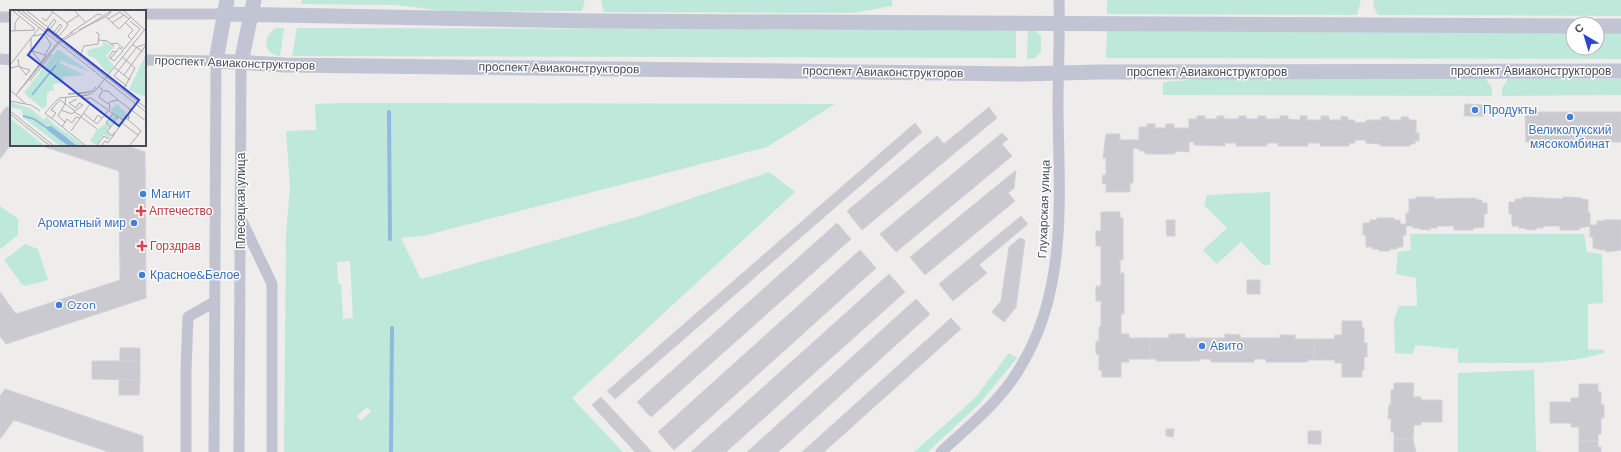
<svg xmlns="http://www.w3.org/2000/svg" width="1621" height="452" font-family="'DM Sans',sans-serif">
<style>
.green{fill:#bee8da;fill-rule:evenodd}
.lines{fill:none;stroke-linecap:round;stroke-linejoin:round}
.stream{stroke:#90b9e0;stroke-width:4}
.building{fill:#cbcad0;stroke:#d0d1d7}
.street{stroke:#c1c4d0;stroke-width:11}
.secondary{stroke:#c0c4d3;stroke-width:15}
.shop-dot{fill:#3f7fe0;stroke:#fff;stroke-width:1.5}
.health-dot{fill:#e0444e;stroke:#fff;stroke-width:1.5}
.labels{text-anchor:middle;stroke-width:3;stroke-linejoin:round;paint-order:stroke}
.street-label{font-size:12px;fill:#474b57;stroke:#fff}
.shop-label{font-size:12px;fill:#366cbe;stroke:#fff;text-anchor:start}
.health-label{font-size:12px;fill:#be3a42;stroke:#fff;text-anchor:start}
.inset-river{fill:none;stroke:#90b9e0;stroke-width:2}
.inset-road{fill:none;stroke:#abacb0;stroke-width:1}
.view{fill:#2d45c7;fill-opacity:0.15;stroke:#2d45c7;stroke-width:2}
.inset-edge{fill:none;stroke:#474b57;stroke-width:2}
</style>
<rect width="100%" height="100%" fill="#eeedec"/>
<path class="green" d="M302,0H585L582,11L454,12L396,5L301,4Z
M601,0H892V6L852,13L604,12Z
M1107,0H1361L1357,15L1107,14Z
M1374,0H1621V16L1378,15L1373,6Z
M276,28H284L280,56C262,54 263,36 276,28Z
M297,28L1016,30V58L292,56Z
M1028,30L1036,31L1041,36V52L1035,58L1027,59Z
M1107,31L1573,33V48H1597V33H1621V59L1106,58Z
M1222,77L1485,78L1492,88V96L1163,95V82Z
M1508,79H1621V95L1502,96V88Z
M341,103H399L835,104L767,147L423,236L401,238L421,279L636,217L769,172L795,192L572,398L623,452H284L286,235L290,186L286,131L316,130L315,104ZM350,261L353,318L343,319L341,284H338L337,262ZM367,407L371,411L361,421L357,416Z
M1270,192V265H1263L1241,242L1217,264L1203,250L1227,228L1204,205L1207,195Z
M0,206L18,219V235L0,249Z
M1410,234H1584L1587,252L1602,254L1603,303L1588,304V349L1604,350V353C1558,367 1505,362 1458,363V349L1415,345L1413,354L1395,353L1394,320L1399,306H1417L1416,278L1396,274L1398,252L1411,250Z
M25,244L38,249L48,280L25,286L21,283L4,260Z
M1009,353L1017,358L980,403L928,452H914L975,398Z
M1534,370L1536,451L1541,452H1458V373Z"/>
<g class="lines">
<path class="stream" d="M389,112L390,239
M391,452L392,328"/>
</g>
<path class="building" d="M1465,104L1485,105V116H1464Z
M6,107L11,109V144L0,159V115Z
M989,107L997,118L862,230L847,211L937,136L944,144Z
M1525,112H1621V142H1526Z
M1197,116H1205V119H1217V116H1224V119H1239V116H1246V119H1258V116H1266V119H1280V116H1288V119L1300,120V116H1307V120H1321V116H1329V120H1341V116L1348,117V120H1355V123L1366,122L1367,120H1381V117H1389V120H1401V117H1408L1409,120H1416V133H1419V141H1415V144H1410V146H1380V144L1366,143V140H1355V143H1349V146H1320V143H1308V146H1278V143H1267V146H1236V143H1225V146L1194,145V142H1189V152L1175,151V154H1145V151H1140L1139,149L1133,148V183H1130V192H1106V184H1102L1103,175H1106V158H1103L1106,134H1120V140H1139V127H1147V124H1155V128H1166V124H1174V128H1189V119H1197Z
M915,123L922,132L615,399L607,391Z
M1002,133L1008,139L1002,144L1012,156L896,252L880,234Z
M39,145H124L145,152L146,298L6,344L0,336V292L16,314L120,280L119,171Z
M1016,170L1014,188L1008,193L1015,201L925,275L910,257Z
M1416,197H1434V199L1476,198V200H1482V203H1487V214H1484V227L1473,228V230H1454V226H1437V228H1430V230L1419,229V228H1413V226H1406V235H1403V247H1397V249H1390V251H1379V249H1372L1373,247H1366V235H1363V223H1370V220H1377V218H1394V220H1400V224H1406V213H1409V199H1416Z
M1522,197L1563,199V197L1582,198V199L1588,200V213H1590V225H1597V221H1604V220H1621V250L1606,252V250H1599V249L1593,248V237H1590V226L1579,228V230H1560V226H1543V228H1536V230L1525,229V228H1519V226H1512V214H1509V202H1515V199H1522Z
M1101,212H1120V218H1123V260H1120V273H1124V314H1121V334H1129V338H1150V359H1129V362H1121V377H1102V370H1099V354H1096V341H1099V327H1101V301H1096V286H1101V246H1096V231H1101Z
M1021,216L1028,224L979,265L987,273L953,301L939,284Z
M1166,220H1175V236H1167Z
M837,223L851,239L651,417L637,402Z
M1020,238L1025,240L1016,307L1004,322L992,312L1001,301L1009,247Z
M860,250L876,268L674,450L658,432Z
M889,274L905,292L726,452H691Z
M1247,280H1260V294H1247Z
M916,299L930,314L778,452H747Z
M951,318L961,329L824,452H802Z
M1342,321H1362V328H1364V343H1367V357H1364V370H1362V377H1342V363H1335V360H1314V339H1334L1335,335H1342Z
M1169,334H1185V338H1225V334L1240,335V338H1280V335H1295V339H1314V360H1307L1308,362H1266V359H1254V362H1211V359H1199V361H1156V359H1150V338H1169Z
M120,348H140V361H120Z
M92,361H140V380L92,379Z
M119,379L140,380L139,395H119Z
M1394,383H1414L1413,397H1421V400H1442V422H1421V425H1414L1413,439H1394V432H1391V418L1388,419L1389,405H1391V390H1394Z
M1579,384H1598V391L1601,392V405H1604V418H1601V434H1598V441H1579V427H1571V423H1550V402H1571V398H1579Z
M5,389L143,436V452H109L14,420L0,439V396Z
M601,397L652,452H635L592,405Z
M1166,429H1174L1173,437L1166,436Z
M1308,431H1321V444H1308Z
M1394,439H1413L1416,452H1394Z
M1579,441H1598V447H1601V452H1579Z"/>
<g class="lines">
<path class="street" d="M145,14H223
M0,17H11
M0,59L11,60
M145,60L216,61L214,452
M242,221L272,284V452
M186,452V371L188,317L214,302
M239,452L241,63
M941,452C969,426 1001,401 1021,366C1068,289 1059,196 1058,109C1058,73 1060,36 1059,0"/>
<path class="secondary" d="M227,0L216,61L285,65L1021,74L1100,72L1621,71
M223,14L591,21L1573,26
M1597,26H1621
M241,63L254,0"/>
</g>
<g class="shop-dot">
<circle cx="1475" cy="110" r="4"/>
<circle cx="1570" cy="117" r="4"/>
<circle cx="143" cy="194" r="4"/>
<circle cx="134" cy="223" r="4"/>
<circle cx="142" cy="275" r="4"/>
<circle cx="59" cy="305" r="4"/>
<circle cx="1202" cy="346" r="4"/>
</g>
<g class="health-dot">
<path d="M139 205h4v4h4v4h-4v4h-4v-4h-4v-4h4z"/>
<path d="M140 240h4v4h4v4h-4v4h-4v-4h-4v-4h4z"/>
</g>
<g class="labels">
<g class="street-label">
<text transform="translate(235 63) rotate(2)" y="4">проспект Авиаконструкторов</text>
<text transform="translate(559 68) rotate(1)" y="4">проспект Авиаконструкторов</text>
<text x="1531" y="75">проспект Авиаконструкторов</text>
<text transform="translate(883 72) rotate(1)" y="4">проспект Авиаконструкторов</text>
<text x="1207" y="76">проспект Авиаконструкторов</text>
<text transform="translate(241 201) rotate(-90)" y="4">Плесецкая улица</text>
<text transform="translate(1044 209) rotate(-88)" y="4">Глухарская улица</text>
</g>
<g class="shop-label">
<text x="1483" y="114">Продукты</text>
<text x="1570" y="134" text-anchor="middle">Великолукский<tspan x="1570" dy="14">мясокомбинат</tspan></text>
<text x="151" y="198">Магнит</text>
<text x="126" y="227" text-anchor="end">Ароматный мир</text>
<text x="150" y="279">Красное&amp;Белое</text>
<text x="67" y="309">Ozon</text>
<text x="1210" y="350">Авито</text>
</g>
<g class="health-label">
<text x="149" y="215">Аптечество</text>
<text x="150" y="250">Горздрав</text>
</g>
</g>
<g transform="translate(10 10)">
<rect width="136" height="136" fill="#eeedec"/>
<path d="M93,31L104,37L96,46L104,56L98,64L100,60L97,63L85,48L78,46L77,40L93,36ZM48,39L80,62L50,50V53L74,65L53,67V73L43,74L44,83L42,80L37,83V95L33,99L14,83ZM136,44V87L119,80ZM0,92L20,98L34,110L37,106L41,112L75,136H67L49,122L44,124L42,122L48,121L38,116L37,120L59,136H50L13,107L12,100L0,97ZM107,94L117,104L113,109L108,107L101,116L96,113L104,103L101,100ZM0,108L31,133L34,136H0ZM96,113L100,117L96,122L101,126L99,128L94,124L86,135L80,131L86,121Z" fill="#bee8da"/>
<path d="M41,116L52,124L67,136H59L53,132L37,120V117Z" fill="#90b9e0"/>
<path class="inset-river" d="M22,85L46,55M13,106L24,109L37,118"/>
<path class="inset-road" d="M2,0L24,18V20M7,0L136,102M11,0L136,98M16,0L49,26L58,15L57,13M40,0L57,13M64,0L75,12M113,0L136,21M96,7L109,19L121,7M32,8L36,11L43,2M98,9L110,2L119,9M57,13L69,5M102,13L114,5M116,13L123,20L118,26L122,30M38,17L44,9L46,11L40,19M69,20L97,6L101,2M0,21L25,20M5,21V13L10,6M44,22L50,14L52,16L46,24M60,23L88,4L92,5M23,26L34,24L41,34L35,45L23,41M21,28V40L30,51M89,30L97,31L104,36M101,34L107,33L114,39M122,34L133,42M114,39L130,19L120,11M106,42L103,41L99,47L104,51L113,41L109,37M70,46L74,36L88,34L89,24L86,22M112,47L125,58L113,80M100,49L110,37M0,55L29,18M9,56L16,65L20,60L10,57M104,57L120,70M0,58L9,56L8,49M114,65L136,35M20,71L42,44M14,75L36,45M117,76L104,66L127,37L136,34M89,77L93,80L89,87L98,94M0,80L15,93M94,81H98L108,90M8,82L48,32L63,22M79,82L58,84L75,83L82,81L86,77M6,85L49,33L103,0M73,86V89L81,88L108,107L97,122L103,126L104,122M0,91L21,95L30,101M66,98L69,93L73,95L64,102L71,106M66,98L59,93L67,89M120,99L136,111M41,100L50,90L65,101M51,100L62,104L64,102M100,100L99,92L108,90L120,99L118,110M0,101L44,136M73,103L87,114L98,101M0,104L40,136M71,107L87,119M108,107L113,110L116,105L120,108M115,107L131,121M41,109L46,103L41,100M84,111L88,105L92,108M55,112L48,106L55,94L56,87M52,117L57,109L62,113L66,107L70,108L80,94L75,89M101,117L96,113L103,103M61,121L70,108M76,136L35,103L49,88L78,85L85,81L136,18M86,136L94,126L99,129M91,136L95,131L98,133L112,113L128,125L131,121M119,136L128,125"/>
<path class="view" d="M38,19L129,90L109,116L18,45Z"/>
<rect width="136" height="136" class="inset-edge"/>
</g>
<g transform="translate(1585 36) rotate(322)"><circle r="19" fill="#ffffff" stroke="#b5b7bc"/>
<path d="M0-3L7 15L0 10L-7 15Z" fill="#2d45c7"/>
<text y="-6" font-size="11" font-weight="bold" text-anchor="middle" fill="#474b57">С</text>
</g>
</svg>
